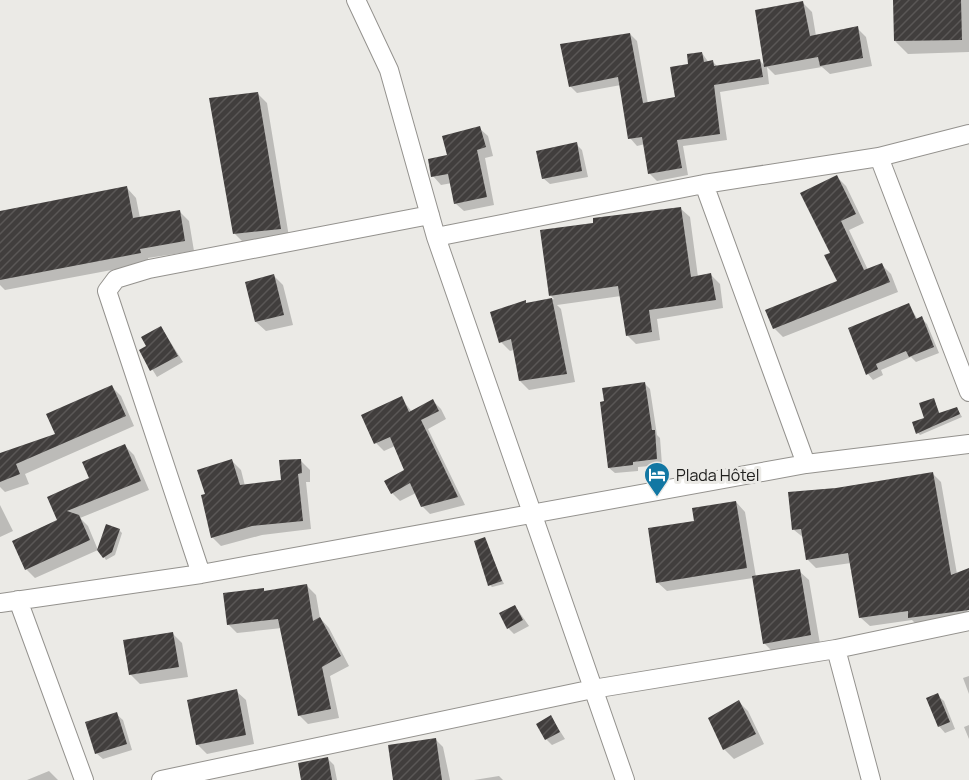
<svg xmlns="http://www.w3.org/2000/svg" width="969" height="780" font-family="Manrope,sans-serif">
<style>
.shadow{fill:#0003}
.building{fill:url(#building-hatch)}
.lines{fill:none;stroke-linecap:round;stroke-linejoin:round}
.minor-casing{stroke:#94928e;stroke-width:20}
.minor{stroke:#fff;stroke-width:18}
.labels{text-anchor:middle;stroke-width:6;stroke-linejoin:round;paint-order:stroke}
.poi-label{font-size:16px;fill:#20201e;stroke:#ebeae6;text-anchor:start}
</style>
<defs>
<pattern id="building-hatch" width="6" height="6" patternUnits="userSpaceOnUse" patternTransform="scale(1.5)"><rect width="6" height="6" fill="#413e3d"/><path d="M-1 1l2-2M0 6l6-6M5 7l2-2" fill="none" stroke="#5a5756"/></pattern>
</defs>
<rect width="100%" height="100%" fill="#ebeae6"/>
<path class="shadow" d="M894,0H969V52L908,54L895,41Z
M803,3L812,12L816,36L857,28L866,37L872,66L830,74L822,67L775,75L767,67L769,84L720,92L727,140L683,146L688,175L657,181L650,174L645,144L637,146L630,138L621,85L577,93L570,86L630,34L637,41L648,104L677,98L690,66L702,53L709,63L713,62L718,67L760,61L766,67L757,11Z
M258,94L267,103L289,237L243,242L234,233Z
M479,128L488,136L493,156L485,158L494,205L464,211L455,203L452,183L441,185L433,176L449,156Z
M576,144L582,150L588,177L550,184L543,178Z
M837,177L846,186L864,223L849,230L868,270L882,265L891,274L898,292L783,337L774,328L839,282Z
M127,188L136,198L140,218L180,212L189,221L194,251L148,258L149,263L5,290L0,285V213Z
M681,209L690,217L698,277L711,275L720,284L723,308L657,319L660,340L636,344L627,335L621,296L557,305L561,309L575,382L529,390L520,381L514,350L510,351L501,342L525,302L528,305L554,299L551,296Z
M274,276L283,285L293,325L266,331L256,322Z
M909,305L918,320L921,318L927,324L939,353L916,362L911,357L881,370L883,375L873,380L868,374Z
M161,327L183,362L157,377L141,351L148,346Z
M644,383L650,389L657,435L660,438L662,465L638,467V471L615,473L609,468Z
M112,387L121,396L134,426L25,474L29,484L5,492L0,487V455L57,435Z
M401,398L412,412L433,401L441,409L446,419L428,429L465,505L430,514L422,506L416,493L400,501L392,493L406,470L395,446L384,451L376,443Z
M934,400L940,414L957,408L962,417L920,435L918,433Z
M125,446L134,455L149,490L80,518L88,526L98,550L35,578L26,569L91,479Z
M232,461L241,470L245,486L282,481L301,461L310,470V482H306L311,529L262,535L221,546L212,537Z
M932,473L941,482L957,574L969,570L967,620L918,626L912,620L870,626L861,618L851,563L816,568L807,559L804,538L794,530L836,489Z
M736,502L745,512L756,577L799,571L809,580L820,644L774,653L765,644L753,578L667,591L657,582Z
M0,505L13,531L0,537Z
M119,530L122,533L115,555L106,560L104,557Z
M484,539L504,584L492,587L490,585Z
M307,586L316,595L320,618L329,628L349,666L330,676L339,718L308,724L299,715L282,628L237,633L228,624L264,590L266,593Z
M515,606L529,626L514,634L508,628Z
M173,634L182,643L188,677L140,684L130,674Z
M969,676V694L963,678Z
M236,691L246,700L254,744L207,754L197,744Z
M937,695L944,701L955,729L945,733L939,726Z
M739,702L748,711L764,744L734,759L724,749Z
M116,714L123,720L132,750L103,759L96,753Z
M551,717L565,739L552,745L546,739Z
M969,725V739L964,727Z
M435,739L443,747L450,780H395Z
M328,759L334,765L337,780H303Z
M49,771L58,780H27Z
M499,776L503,780H474Z"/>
<path class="building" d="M893,0H961L962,40L894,41Z
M803,1L810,36L858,26L863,58L820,66L818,57L764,67L755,10Z
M630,33L643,103L675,97L670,67L688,64L687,54L702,52L704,62L713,60L714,66L760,59L763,77L714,85L720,134L677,140L682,168L648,174L642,137L628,139L618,77L569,87L560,44Z
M258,92L281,229L233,234L209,98Z
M480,126L486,147L477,150L487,197L454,204L448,174L431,177L428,159L447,155L442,136Z
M577,142L582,171L542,179L536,151Z
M837,175L856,214L841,221L864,270L882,263L890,282L773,329L765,310L837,281L824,255L830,253L800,193Z
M127,186L133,218L180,210L185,241L140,249L141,253L0,280V211Z
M681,207L691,277L711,273L716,300L649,310L652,332L626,336L618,286L549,296L540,230L593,223V218Z
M274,274L284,315L255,322L245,282Z
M552,298L567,374L519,381L511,339L499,343L490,312L526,300V303Z
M909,303L916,319L922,316L934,347L909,357L906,351L876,364L878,369L866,375L848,328Z
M161,326L178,356L150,371L139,350L146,346L141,337Z
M645,382L652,430H655L657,459L633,462V465L608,468L600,402L604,401L602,388Z
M112,385L126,416L16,464L20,474L0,482V453L55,434L46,414Z
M402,396L409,412L433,399L439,411L421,420L458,497L421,507L410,483L391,494L384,481L404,470L390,437L374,444L361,415Z
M934,398L939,413L957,407L960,414L916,434L912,422L924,418L919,403Z
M125,444L141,481L67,511L79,515L90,540L25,570L12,541L57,520L47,497L89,478L82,462Z
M232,459L240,485L281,480L279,460L301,459L302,473L298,474L303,521L252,526L211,538L201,495L205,494L197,470Z
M933,472L951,575L969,568V610L908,618V611L859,618L848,553L806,560L801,529L792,530L788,492L836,488Z
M736,501L747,568L656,583L648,528L694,521L692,508Z
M106,524L120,529L112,552L103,558L97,550Z
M485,537L502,581L488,586L474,541Z
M800,569L811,635L763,644L752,576Z
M307,584L313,621L320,617L341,656L322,667L331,709L298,716L278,619L227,625L223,593L264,588V591Z
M515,605L523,620L507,629L499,613Z
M173,632L179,667L129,675L123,640Z
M237,689L246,735L196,745L187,700Z
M938,693L950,722L938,727L926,698Z
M739,700L756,734L723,750L708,718Z
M117,712L127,744L95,754L85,722Z
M551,715L560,732L545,740L536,724Z
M436,738L442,780H393L388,745Z
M328,757L332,780H301L298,763Z"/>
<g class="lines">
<defs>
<path id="minor" d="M356,0L389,70L436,237L625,780
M879,157L969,134
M704,184L806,464
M436,237L704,184L879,157L969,392
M201,574L107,291L116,279L149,269L430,215
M18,600L84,780
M0,603L201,574L806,464L969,444
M836,649L871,780
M161,780L593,689L836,649L969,621"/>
</defs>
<use href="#minor" class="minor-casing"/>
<use href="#minor" class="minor"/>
</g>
<defs>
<symbol id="hotel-pin" viewBox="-11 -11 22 30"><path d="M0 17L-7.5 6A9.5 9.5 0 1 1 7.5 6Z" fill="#1277a3" stroke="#ebeae6"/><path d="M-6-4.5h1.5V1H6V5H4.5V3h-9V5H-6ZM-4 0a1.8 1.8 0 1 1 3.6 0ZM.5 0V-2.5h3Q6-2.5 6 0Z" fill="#fff"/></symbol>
</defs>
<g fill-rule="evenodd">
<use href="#hotel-pin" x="642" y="460" width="30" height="40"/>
</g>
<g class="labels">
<g class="poi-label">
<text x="676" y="481">Plada Hôtel</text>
</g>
</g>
</svg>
